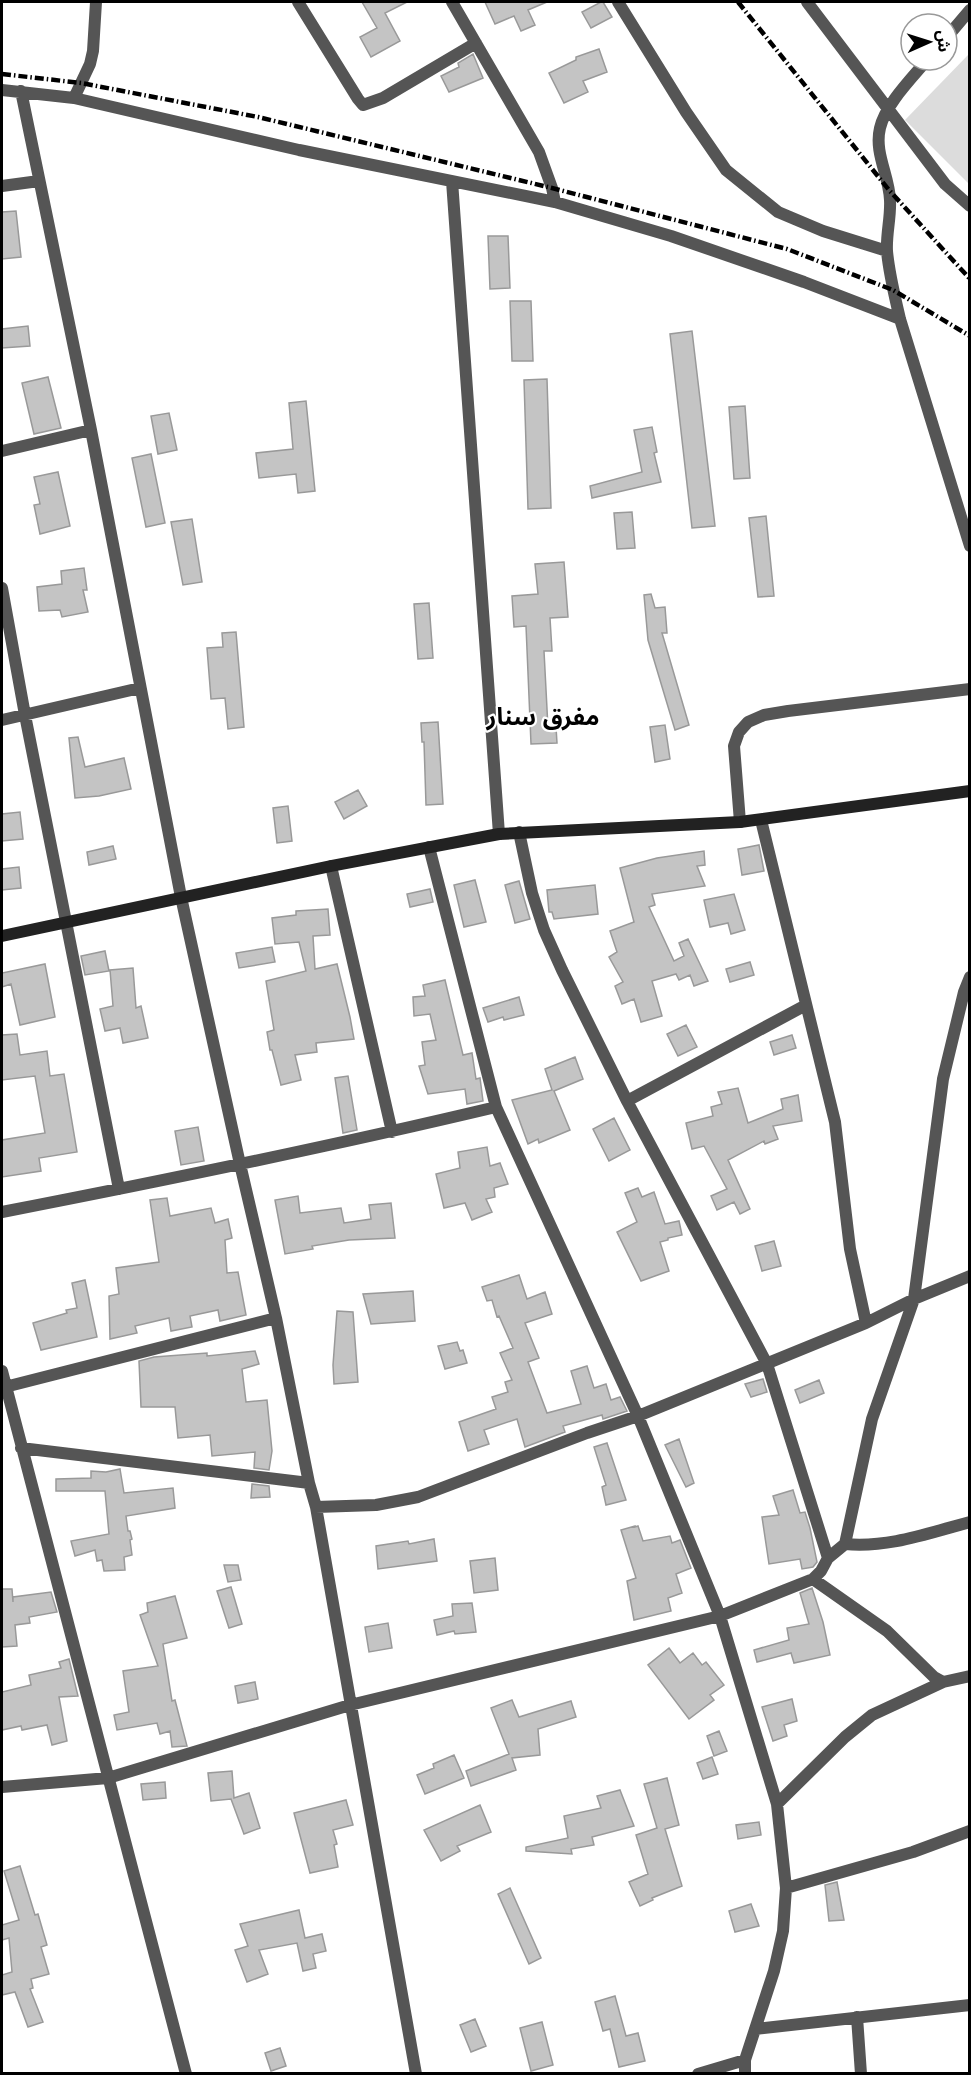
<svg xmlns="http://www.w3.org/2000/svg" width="971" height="2075" font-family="Mulish,'Noto Sans Arabic',sans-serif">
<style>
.green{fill:#dcdcdc}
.building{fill:#c4c4c4;stroke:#999;stroke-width:1.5}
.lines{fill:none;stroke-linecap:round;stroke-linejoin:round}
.street{stroke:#555;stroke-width:12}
.secondary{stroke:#222;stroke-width:12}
.rail{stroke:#000;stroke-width:4.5;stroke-dasharray:9 3 1.5 3;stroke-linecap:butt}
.labels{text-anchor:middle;stroke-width:4.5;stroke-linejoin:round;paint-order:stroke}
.district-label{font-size:24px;font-weight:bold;fill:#000;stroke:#fff}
</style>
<rect width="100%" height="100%" fill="#fff"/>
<path class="green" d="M969,54V184L905,120Z"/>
<path class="building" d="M362,2H407L385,13L400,41L371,57L360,37L377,28Z
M485,2H547L528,10L535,25L521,31L514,16L495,24Z
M601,2H603L612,17L591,28L582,12Z
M599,49L607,72L583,81L588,92L564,103L549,73L576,60V57Z
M473,54L483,78L449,92L441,76L459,67L458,63Z
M16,211L21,257L2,259V212Z
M488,236H508L510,288L490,289Z
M510,301H531L533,361H512Z
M28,326L30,346L2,348V329Z
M692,331L715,526L692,528L670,334Z
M48,377L61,428L34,434L22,383Z
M547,379L551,508L528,509L524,380Z
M306,401L315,491L298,493L296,474L259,478L256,453L293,449L289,403Z
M745,406L750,478L734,479L729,407Z
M169,413L177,450L158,454L151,416Z
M652,427L657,452L654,453L661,482L592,498L590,486L642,472L634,430Z
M151,454L165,523L146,527L132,458Z
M58,472L70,526L40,534L34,505L40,504L34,477Z
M632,512L635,548L617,549L614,513Z
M766,516L774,596L758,597L749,518Z
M192,519L202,582L183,585L171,522Z
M564,562L568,617L550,618L552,651H544L548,728L556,727L557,743L531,744L526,626L514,627L512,596L538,594L535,564Z
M84,568L87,590H83L88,612L62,617L60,610L39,611L37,587L62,584L61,571Z
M651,594L655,608L665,607L667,633H662L689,725L675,730L648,640L644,595Z
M429,603L433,658L418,659L414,604Z
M236,632L244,727L228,729L225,698L211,699L207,648L223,647L222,633Z
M438,722L443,804L426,805L424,742H422L421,723Z
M665,725L670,759L655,762L650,727Z
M78,737L85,767L124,758L131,789L99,796L75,798L69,738Z
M358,790L367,806L344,819L335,802Z
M288,806L292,841L277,843L273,808Z
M20,812L23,839L2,841V814Z
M759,845L764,871L742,875L738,849Z
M113,846L116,859L89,865L87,852Z
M704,851L705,865L697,866L705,886L652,894L655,905L649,907L674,961L684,956L679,943L688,939L708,981L694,986L690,975L679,980L676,974L652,981L662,1016L641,1022L634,999L622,1004L615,986L623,982L609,957L617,952L610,931L634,922L620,868L657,858Z
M19,867L21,888L2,890V869Z
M475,880L486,922L464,927L454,885Z
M519,881L530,919L515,923L505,885Z
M595,885L598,914L554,919L552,912H549L547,890Z
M430,889L433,902L410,907L407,894Z
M734,894L745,930L731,934L728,923L710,927L704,900Z
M328,909L330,935L313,936L315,969L337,964L350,1017L354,1039L316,1043L317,1052L295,1055L301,1080L281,1085L272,1050H270L267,1032L274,1030L266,981L306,971L299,942L275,944L272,918L296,915V911Z
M272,947L275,962L239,968L236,953Z
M105,951L109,971L85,975L81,956Z
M750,962L754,975L730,982L726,969Z
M45,964L55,1017L20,1025L11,984L2,987V973Z
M133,968L136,1008L141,1006L148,1038L123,1043L120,1028L105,1031L100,1009L113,1006L110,970Z
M445,980L463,1055L472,1053L476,1079L480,1078L483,1101L467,1104L465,1089L428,1094L419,1066L425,1065L422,1042L436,1040L430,1014L414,1016L413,997L425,996L423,985Z
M519,997L524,1015L504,1020L503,1017L488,1022L483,1008Z
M686,1025L697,1047L678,1056L667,1034Z
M17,1034L20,1055L47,1051L50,1076L64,1074L77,1152L39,1158L41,1171L2,1177V1140L45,1133L35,1076L2,1080V1035Z
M792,1035L796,1048L774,1055L770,1042Z
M575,1057L583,1079L554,1091L570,1130L539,1143L538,1139L528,1144L512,1100L552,1090L545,1069Z
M348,1076L357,1130L343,1133L335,1078Z
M738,1088L748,1123L783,1109L781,1099L798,1095L802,1121L773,1126L778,1139L765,1144L764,1141L728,1160L750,1209L740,1214L734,1202L717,1210L711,1196L727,1189L704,1146L692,1149L686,1123L713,1116L711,1107L722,1104L718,1092Z
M614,1118L630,1150L609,1161L593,1129Z
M198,1127L204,1161L181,1165L175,1131Z
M487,1147L490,1166L500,1163L508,1184L494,1188L495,1197L486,1199L492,1212L472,1220L465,1203L444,1208L436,1174L460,1168L458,1152Z
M638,1188L642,1197L654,1192L665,1224L679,1221L682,1235L668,1238V1240L660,1242L669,1271L641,1281L617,1232L637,1222L625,1193Z
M298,1196L300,1213L341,1208L344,1223L371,1219L369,1205L391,1203L395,1238L349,1240L312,1246L313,1249L285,1254L275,1200Z
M167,1198L170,1216L211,1208L215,1223L228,1219L232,1238L225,1240L227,1273L238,1272L246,1315L220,1321L218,1310L190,1316L192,1327L171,1331L169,1318L135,1326L137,1333L110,1339L109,1296L119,1294L116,1268L159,1262L150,1200Z
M774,1241L781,1266L762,1271L755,1246Z
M519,1275L527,1299L545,1292L552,1314L525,1323L539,1358L528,1362L547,1413L581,1404L571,1371L587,1366L594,1388L606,1384L611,1400L620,1397L627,1411L603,1419L602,1415L563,1426L565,1432L525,1447L517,1419L484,1430L489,1444L468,1451L459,1422L496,1409L492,1397L508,1392L505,1382L512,1380L500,1353L513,1348L499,1316L497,1317L492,1300L487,1301L482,1287Z
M85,1280L97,1337L41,1350L33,1323L67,1313L66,1310L77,1308L72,1283Z
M413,1291L415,1321L371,1324L363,1294Z
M337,1311L353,1312L358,1382L334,1384L333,1365Z
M457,1342L460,1351L463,1350L467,1363L445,1369L438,1346Z
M255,1351L259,1364L242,1369L246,1402L267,1400L272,1451L269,1470L254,1468L255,1452L212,1456L210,1435L178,1438L175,1407H141L139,1361L154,1357L207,1353V1356Z
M763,1379L767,1392L751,1397L745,1384Z
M819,1380L824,1393L800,1403L795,1390Z
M679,1439L694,1483L686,1487L665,1445Z
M607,1443L626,1500L606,1505L602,1487L606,1485L594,1447Z
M120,1469L124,1493L173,1488L175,1508L126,1516L128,1531H130L132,1539L130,1540L132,1555L124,1557L125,1570L104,1571L102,1560L97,1561L95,1550L75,1556L71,1541L109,1534L105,1491H56V1479L91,1478V1471L106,1472Z
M252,1484L269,1486L270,1497L251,1498Z
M793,1490L800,1513L805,1512L810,1528L817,1562L813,1567L802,1569L800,1559L769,1564L762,1517L779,1515L773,1496Z
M635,1526V1527L638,1526L643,1541L670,1536L672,1543L680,1540L691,1568L676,1574L682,1593L668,1598L671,1611L634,1620L627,1581L636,1578L621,1530Z
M434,1539L437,1561L378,1569L376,1546L408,1541L409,1544Z
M495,1558L498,1590L474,1593L470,1561Z
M224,1565H238L241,1580L228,1582Z
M231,1587L242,1624L229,1628L217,1591Z
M812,1588L823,1622L830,1655L794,1663L791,1653L757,1662L754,1650L789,1640L787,1628L809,1624L800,1593Z
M2,1589H12L13,1602V1597L51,1592L57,1612L29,1617L30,1623L15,1625L17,1646L2,1647Z
M175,1596L187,1638L163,1644L172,1701L175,1700L187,1746L172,1747L170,1731L160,1734L157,1723L117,1730L114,1715L129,1712L123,1671L158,1666L140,1615L148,1612L147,1603Z
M472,1603L476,1632L455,1634L454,1631L437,1635L434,1620L453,1616L452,1604Z
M388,1623L392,1648L369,1652L365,1627Z
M669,1648L680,1663L693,1653L702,1665L706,1662L724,1685L710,1695L714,1700L689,1719L648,1665Z
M69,1659L78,1696L59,1697L67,1741L52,1745L47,1725L22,1730L21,1726L2,1730V1692L31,1685L29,1675L61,1668L59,1662Z
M255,1682L258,1699L238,1703L235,1686Z
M792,1699L797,1721L784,1725L787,1736L773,1741L762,1707Z
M512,1700L519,1717L571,1701L576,1717L538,1729L540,1755L512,1758L516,1770L471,1786L466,1771L509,1754L491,1708Z
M719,1731L727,1751L714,1756L707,1736Z
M454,1755L464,1778L425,1794L417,1775L434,1768L433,1764Z
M712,1757L718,1774L703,1779L697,1763Z
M232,1771L234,1798L249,1793L260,1828L244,1834L231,1799L211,1801L208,1773Z
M667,1778L679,1825L665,1829L682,1886L652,1898L653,1900L640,1906L629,1882L648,1874L636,1835L657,1828L644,1784Z
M165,1782L166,1798L143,1800L141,1784Z
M620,1790L634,1826L592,1837L594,1845L571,1849L572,1854L526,1851V1847L568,1838L564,1816L601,1808L597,1796Z
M346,1800L353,1825L333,1830L337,1844L334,1845L338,1867L310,1873L294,1813Z
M480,1805L491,1832L457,1846L460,1851L441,1861L424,1830Z
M759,1822L761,1835L738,1839L736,1825Z
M20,1866L35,1915L38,1914L47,1945L41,1947L49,1974L31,1979L33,1988L30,1989L43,2022L28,2027L15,1992L2,1995V1975L12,1972L9,1938L2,1940V1925L19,1920L4,1871Z
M837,1882L844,1920L829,1921L825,1885Z
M510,1888L541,1958L529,1964L498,1894Z
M751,1904L759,1926L735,1932L729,1911Z
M299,1910L305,1938L322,1934L326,1951L313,1954L316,1968L303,1971L297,1943L259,1950L268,1974L247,1982L235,1950L248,1946L240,1924Z
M615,1996L626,2036L638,2033L645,2061L619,2067L610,2029L603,2031L595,2002Z
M475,2019L486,2046L471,2052L460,2025Z
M542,2022L553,2065L531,2071L520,2028Z
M280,2048L286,2066L271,2071L265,2053Z"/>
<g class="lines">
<path class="street" d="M298,2L358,99L363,105L383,98L476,43
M452,2L539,152L552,188L555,202
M618,2L686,112L726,170L778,212L823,231L887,251
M807,2L945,184L970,206
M947,37L970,10
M927,60C912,78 885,105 880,128C874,153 889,175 890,200C891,217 886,234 887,251C889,274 895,297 900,319L970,546
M2,90L74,98L299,150L555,202L671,236L804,282L900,319
M21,91L91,430L181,897L240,1164L276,1318L309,1483L316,1507L416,2074
M74,98L90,64L93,51L96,2
M452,181L499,834
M2,186L39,181
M2,451L91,430
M2,588L25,715L119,1189
M2,720L140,688
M761,820L835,1122L850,1249L866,1323
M740,822L734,746L739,732L748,722L764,715L788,711L970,689
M519,832L532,893L544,930L562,970L627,1101L767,1364L828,1558
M429,847L496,1107L638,1416L720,1616L777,1804L786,1888L783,1931L774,1971L745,2060V2074
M331,866L392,1132
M627,1101L806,1005
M2,1212C167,1180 332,1146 496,1107
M2,1371L186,2074
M5,1387L276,1318
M21,1448L309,1483
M316,1507L376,1505L418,1497L587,1433L638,1416L866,1323L914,1299L970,1276
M845,1544C889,1548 928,1533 970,1522
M813,1579L887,1631L934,1677L943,1682L970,1676
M2,1787L108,1778L350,1705L720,1616L813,1579L821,1571L828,1558L845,1544L872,1419L914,1299L943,1079L964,992L970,977
M777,1804L845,1737L872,1715L943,1682
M786,1888L913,1852L970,1831
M857,2017L861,2074
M755,2029L970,2005
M698,2074L745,2060"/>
<path class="secondary" d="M2,936L331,866L499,834L740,822L970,791"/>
<path class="rail" d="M738,2L889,190L970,279
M2,74L81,83L258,117L552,188L787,249L893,290L970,336"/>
</g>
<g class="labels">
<g class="district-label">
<text x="543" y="725">مفرق سنار</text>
</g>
</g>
<rect width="971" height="2075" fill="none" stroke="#000000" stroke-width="6"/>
<g transform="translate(929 42) rotate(87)"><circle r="28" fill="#ffffff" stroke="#999999" stroke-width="1.5"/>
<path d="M0-4.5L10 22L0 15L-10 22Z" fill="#000000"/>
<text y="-9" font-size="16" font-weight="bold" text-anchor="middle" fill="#000000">ش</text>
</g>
</svg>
